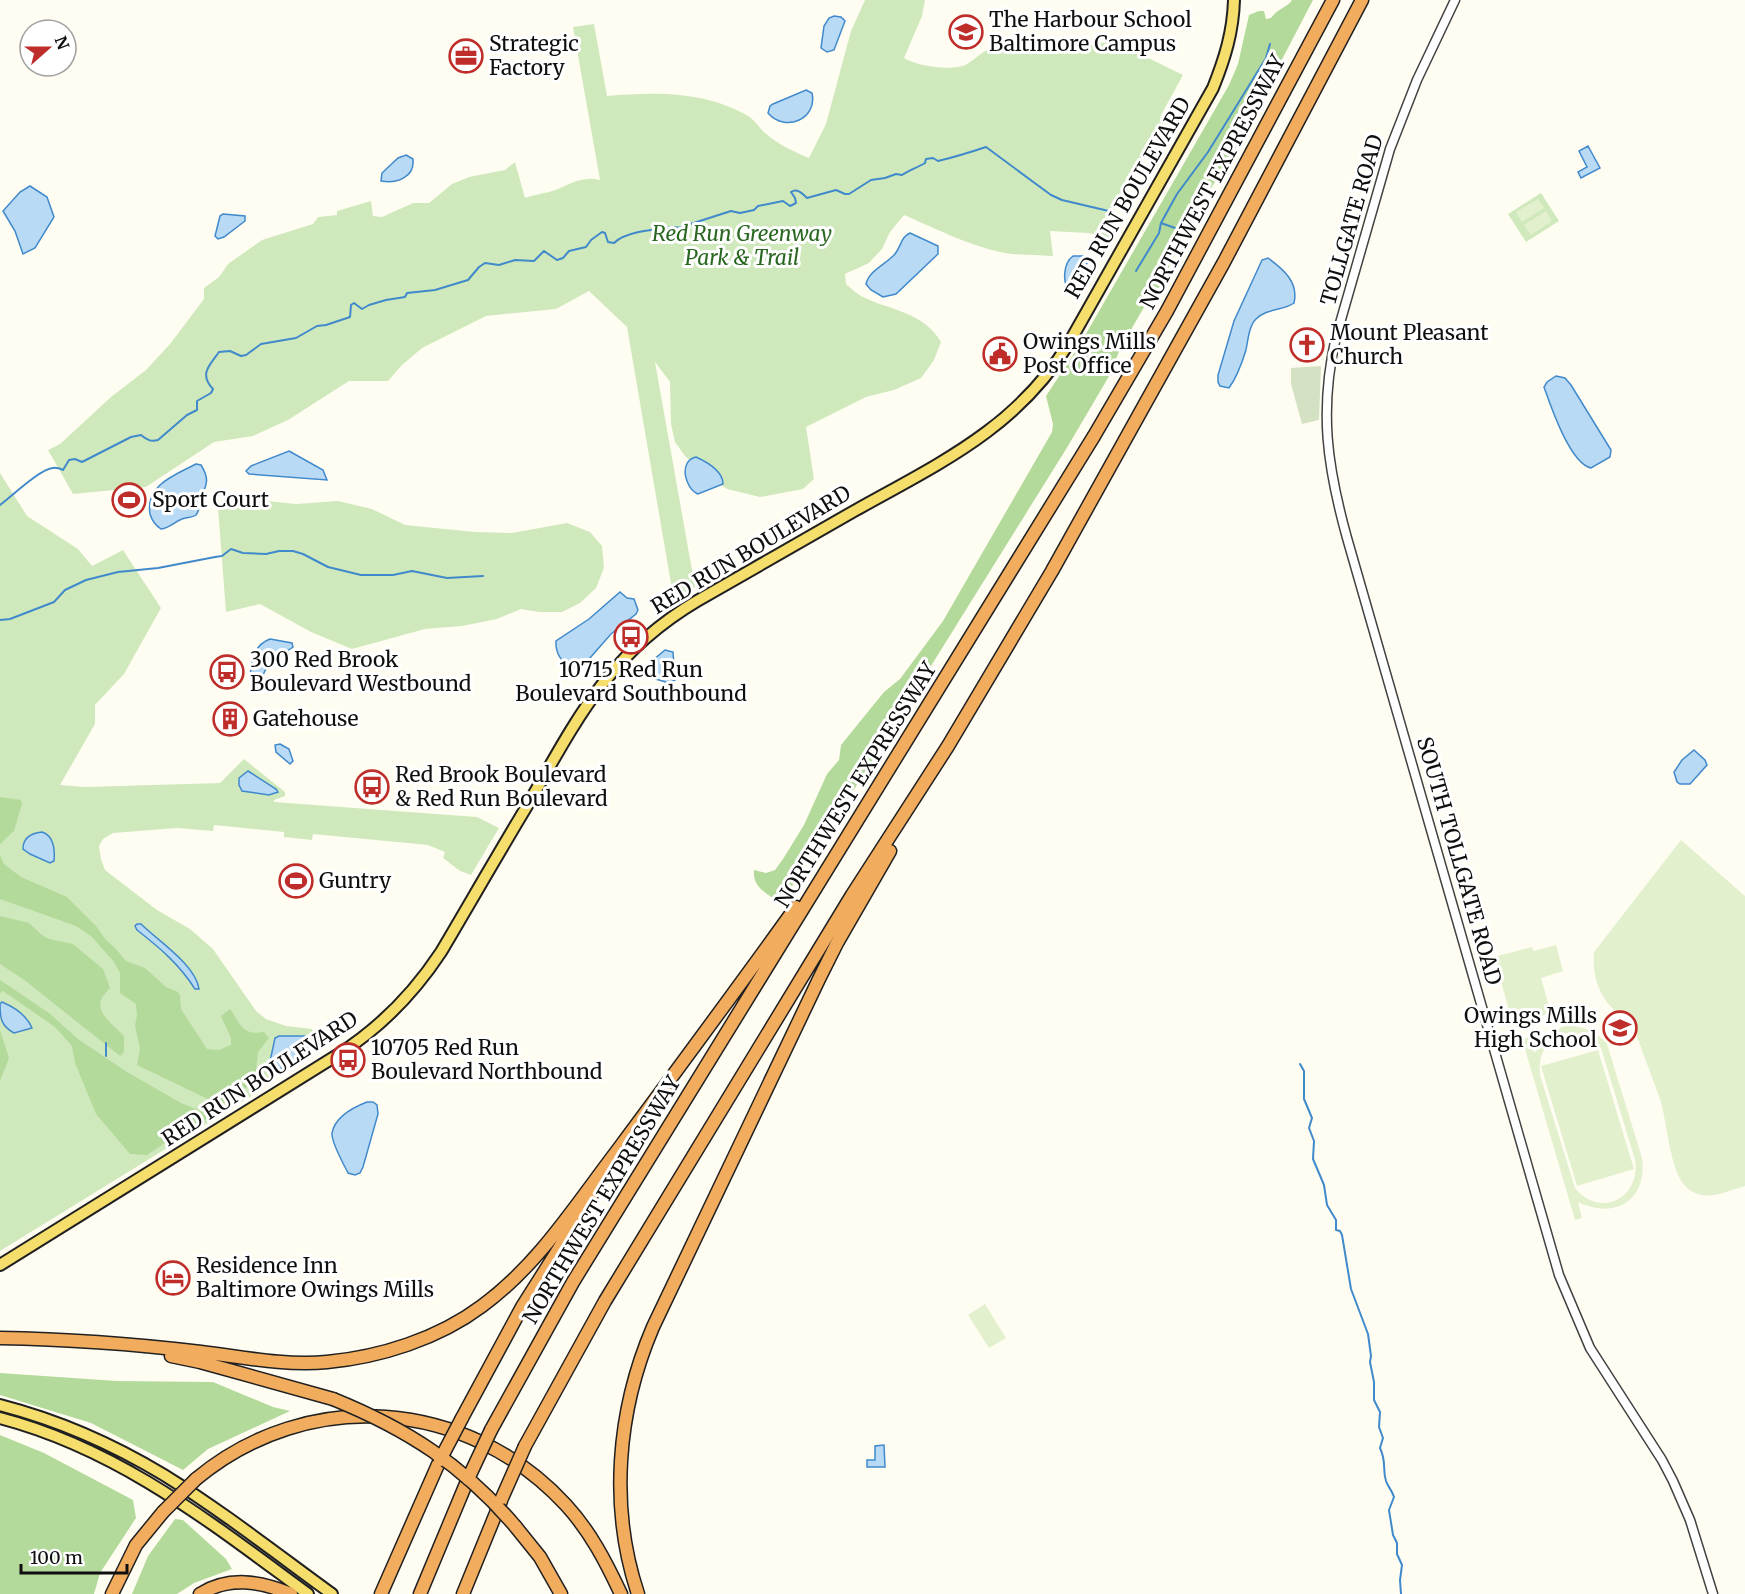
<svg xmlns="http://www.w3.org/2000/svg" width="1745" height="1594" font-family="Merriweather,serif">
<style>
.green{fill:#d0e9bc;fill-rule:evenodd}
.forest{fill:#b3da9b}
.cemetery{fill:#d5e1c3}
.pitch{fill:#e2f0cd;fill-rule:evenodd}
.water{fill:#b8daf5;stroke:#4089cb;stroke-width:1.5}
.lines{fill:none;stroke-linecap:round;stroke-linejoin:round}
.stream{stroke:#4089cb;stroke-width:2}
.minor-casing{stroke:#424242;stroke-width:11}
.major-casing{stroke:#202020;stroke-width:14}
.highway-casing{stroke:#202020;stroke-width:15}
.minor{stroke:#fff;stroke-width:8}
.major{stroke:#f5de6c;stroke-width:10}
.highway{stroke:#f1ac5e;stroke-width:12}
.highway-bridge-casing{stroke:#202020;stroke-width:15;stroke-linecap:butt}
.highway-bridge{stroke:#f1ac5e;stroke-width:12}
.labels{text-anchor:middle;stroke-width:6;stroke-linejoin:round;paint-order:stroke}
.poi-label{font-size:21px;fill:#0f0f0f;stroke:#fff;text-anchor:start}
.street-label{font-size:21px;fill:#0f0f0f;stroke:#fff}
.park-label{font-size:21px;font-style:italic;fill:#296720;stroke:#fff}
</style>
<rect width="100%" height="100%" fill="#fffdf2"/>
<path class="green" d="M865,0H925L922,16L904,58C917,66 953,72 967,64C977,58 983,50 995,47C1002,46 1011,47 1018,47L1020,54L1115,41L1126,54L1130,49L1183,75L1160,117L1176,127L1162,151L1146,146C1135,176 1117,202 1105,231L1116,234L1113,238L1088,233L1050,231L1053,256C1039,255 1024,255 1011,254C973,248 939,230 904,215L890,232L882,249L869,263L845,274L846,284C852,289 858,295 865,298C894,311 924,313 941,342L934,360L921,378L894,390L866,397L806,427L814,479L803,489L760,497L727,489L704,473L685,456L675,442L671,424L670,382L655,362L695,587L674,601L627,327L589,291L556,309L486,316L422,348L401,366L388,381H349L288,420L253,436L214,442L146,487L73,494L48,450L60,444L111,397L146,370L170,344L204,299V288L219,277L228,264L262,240L313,224L318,217L337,215V211L371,201L373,216L382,217L413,203H429L452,184L469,177L505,170L515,162L525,198C533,195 541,194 549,192C567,187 580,175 600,180L573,27L594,24L607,96C656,92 705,91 748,116C755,120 759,128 765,133C778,144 794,152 809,158L826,124L851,31Z
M1541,193L1559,221L1526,242L1508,214Z
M0,473L27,516L78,549L92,566L123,550L161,608L124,674L95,705V724L60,785L85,787L220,783L244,759L285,792V796L274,800V802L477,817L499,828L471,875L460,871L443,858L445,852L428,845L313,834L312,840L284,837V832L214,825L213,831L177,828L113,833L103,839L99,846L101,859L105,870L157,910L190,929L213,949L256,1011L266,1019L286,1026L312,1029L320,1047L255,1087L258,1092L0,1251ZM248,771L276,789H240L239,778ZM279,1036H305L311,1048Z
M256,500L296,504L338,501L372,509L405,525L475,532L512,533L567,523L590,532L602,546L604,568L596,588L580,603L562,612H539L521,609L497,619L462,626L425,629L352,649L311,632L260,604L226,612L218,508Z"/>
<path class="forest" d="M1292,0H1313L1227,165L1208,192L1192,227L1178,248L1160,286L1143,309L1121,347L1108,378L1068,446L835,820L781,903C768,894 752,888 754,870L766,873L775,870L783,859L804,825L827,774L839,760L841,745L884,692L900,679L943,621L1052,432L1053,424L1046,396L1079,346L1229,85L1238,64L1249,15L1259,11H1264L1266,19L1271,18C1278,8 1287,8 1292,0Z
M0,797L21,800L22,804L14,831L0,844Z
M0,855L4,864L21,877L67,897L96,926L106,940L115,948L126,961L145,968L166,987L178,992L180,995L181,1009L207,1049L219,1050L231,1045V1038L221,1016L230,1009C241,1024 242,1036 264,1032L269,1038L258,1052L256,1071L248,1086L232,1100L221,1104L216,1103L137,1065L140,1049L135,1026L137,1015L136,1004L120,993V973L114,962L91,936L76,926L0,899Z
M0,916L29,923L42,935L49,939L73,944L103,969L110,988C108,991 102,996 101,1000C96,1014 116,1027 124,1036V1052L120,1056L23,979L0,964Z
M0,980L49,1013L78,1039L127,1072L181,1103L208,1114V1119L186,1129L147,1155L130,1154L96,1114L75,1063L72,1046L55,1027L3,991L0,993Z
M0,1030L9,1058L0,1081Z
M0,1373L117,1381L213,1382L273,1407L290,1411L208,1449L183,1470L91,1423L0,1395Z
M0,1435L44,1453L133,1500L136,1518L100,1573L94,1594H0Z
M175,1519L183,1520L226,1559L232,1569L194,1583L177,1594H132L148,1556Z"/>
<path class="cemetery" d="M1321,366L1319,420L1302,424L1291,384V368Z"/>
<path class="pitch" d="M1538,199L1544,208L1522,222L1516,212Z
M1546,211L1552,221L1531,235L1524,225Z
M117,492L141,494L140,508L116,507Z
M1681,840L1745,896V1186C1724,1192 1703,1204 1685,1186C1670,1169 1667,1124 1661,1102C1654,1082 1646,1062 1639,1042C1632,1021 1625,1021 1611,1007C1597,992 1592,971 1594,952Z
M1556,945L1563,971L1541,978L1551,1013L1513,1024L1494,957L1532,947L1534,951Z
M1565,1026C1582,1025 1596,1031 1607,1044L1642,1158C1648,1201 1614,1220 1578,1202L1582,1218L1575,1220L1522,1039L1529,1037L1534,1053L1548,1033ZM1566,1033C1580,1032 1592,1037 1601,1048L1635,1160C1641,1198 1600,1219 1575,1188L1540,1075C1538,1054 1546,1040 1566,1033Z
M1598,1050L1634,1169L1577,1186L1541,1066Z
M985,1304L1006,1338L989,1348L968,1315Z"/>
<path class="water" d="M834,16L841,17L845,21L834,50L827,52L821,48L824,26L829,18Z
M806,90L812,93C818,119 785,133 768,113L770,106L773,104Z
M1588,146L1600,168L1581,178L1578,172L1587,167L1579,151Z
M406,155L413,159C415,177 397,184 381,181L382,173L398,158Z
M30,186L47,197L54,217L35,248L23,254L15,231L3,211L20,192Z
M223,214L245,216V221L224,237L218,239L215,236L220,216Z
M910,233L938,246V254L896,294L883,297L871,290L866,284C869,271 884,265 893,256C901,249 900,237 910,233Z
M1073,256H1087L1089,259L1074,290L1070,292C1062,284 1063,263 1073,256Z
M1268,258C1283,269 1299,282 1294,303C1283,311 1267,308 1256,319C1249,326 1248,340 1246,350C1242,363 1237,377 1229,388L1220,386L1218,382V375L1234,321L1262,260Z
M1556,376L1565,378L1571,385L1611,450L1610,457L1591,468C1570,463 1551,407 1544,387L1547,382Z
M289,451L323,470L327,480L249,474L246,471L251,466Z
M696,457C707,462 723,471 723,484L698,494C685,489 678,461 696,457Z
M196,464L201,465C212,483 204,486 200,502C199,506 199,512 196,515C192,518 186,517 182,519C174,522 170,528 161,529C155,525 152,521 150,514C145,485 175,475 196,464Z
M620,592L627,598L634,599L638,610L636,614L611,634L582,667C566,670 555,656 556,641L589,619Z
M270,639L292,643L293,647C287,652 278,655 272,661C264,668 263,679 256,687L252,686C248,669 252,645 270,639Z
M665,650L673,652L675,680L669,683L642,675L640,671Z
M280,744L289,749L293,761L290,764L276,752L275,745Z
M1694,750L1705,760L1707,765L1690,784H1680L1677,782L1674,772L1682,760Z
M248,771L276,789L278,792L269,795L242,791L239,785V778Z
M42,832C54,836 55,850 54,861L50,863L30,854L23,849C23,837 32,833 42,832Z
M137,924H141C157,940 196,965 199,989H195C179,964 160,948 137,930L135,926Z
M2,1002C14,1007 27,1016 32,1028L14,1033C1,1026 0,1018 0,1004Z
M279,1036H305L309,1039L311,1048L285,1067L272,1071L269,1066L275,1038Z
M367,1102H373L377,1105L378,1114L363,1167L360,1173L355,1175L348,1173C344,1165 331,1142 332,1133C335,1117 354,1107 367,1102Z
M884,1445L885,1467H867V1460H875V1446Z"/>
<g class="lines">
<path class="stream" d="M1161,223L1175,228
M1136,271L1159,233L1161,223L1177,194L1208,152L1266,58L1270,44
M0,505C12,496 40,469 53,468C55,467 62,469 63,470L69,460L75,459L82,462L131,437L141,435C147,440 151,442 158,440L187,415L197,410V401L211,393L213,389C199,374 209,366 219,352L230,351L241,356L246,355L261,344L296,338L317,326L326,325L350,317L351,305L354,303L362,309L369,305L386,300L405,297L407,293L435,290L468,280L479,267L485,263L499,265L515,260L534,261L544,251L557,260L563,258L569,251L586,247L591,240L602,232L605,233L608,242L614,243C626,231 658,229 675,227L678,228L731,211L740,213L754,210L758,206L783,201L790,206L796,203L795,198L791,192C797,188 802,193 807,198L836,190L845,194H849L871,180L885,178L896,174L902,175C909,170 917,168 925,163L926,159L933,158L938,161C955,157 971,152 986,147L1051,195L1062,200L1113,212
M0,620L10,619L54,602L65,590L86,580L118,572L158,568L215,557L222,556L231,549L243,553L266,554L279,551H293L303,554L328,567L361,575H393L412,571L447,578L483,576
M106,1043V1056
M1300,1064L1304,1071V1099L1312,1118L1309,1128L1314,1141L1313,1159L1324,1185L1327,1205L1336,1220V1230L1340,1231L1342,1235L1351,1289L1368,1334L1371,1356L1370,1362L1374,1382V1400L1380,1412L1379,1427L1383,1438L1380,1448C1387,1463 1382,1468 1386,1481C1388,1487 1392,1490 1394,1497L1389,1510L1393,1535L1397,1543V1554L1402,1565L1400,1580L1401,1594"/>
<defs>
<path id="minor" d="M1455,0L1417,80L1390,149L1336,337C1319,410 1327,466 1347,538L1559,1275L1590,1348L1662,1460L1673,1481L1690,1520L1713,1594"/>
<path id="major" d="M0,1265L339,1054C381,1027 414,993 441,952C470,903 498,854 527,806C577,719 608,654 697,601C750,571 803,540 856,510C940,463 1017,428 1069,343L1213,88C1225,58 1233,32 1234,0
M0,1405C58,1420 113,1444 164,1475C222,1511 277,1554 332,1594
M0,1418C119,1449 211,1523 308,1594"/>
<path id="highway" d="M0,1338C67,1339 134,1344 201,1352C242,1357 285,1366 327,1362C380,1357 438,1339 482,1306C538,1265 575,1206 617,1151C677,1070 737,989 796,907
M171,1356L200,1362L333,1399
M462,1418L522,1307L591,1198
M491,1430L573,1282L1094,436L1167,311L1333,0
M525,1446L605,1301L852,895L948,746L1052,571L1224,262L1362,0
M196,1479C308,1386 467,1398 566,1505C590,1531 606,1562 621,1594
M515,1526L540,1557L561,1594
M112,1594L136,1545L163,1512
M200,1594C229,1576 260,1581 291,1594
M381,1594L440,1460
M420,1594L468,1479
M463,1594L501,1501
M638,1594C609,1507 617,1411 653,1327L819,979L837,943L890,851"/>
</defs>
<use href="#minor" class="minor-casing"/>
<use href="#major" class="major-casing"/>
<use href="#highway" class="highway-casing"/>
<use href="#minor" class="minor"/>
<use href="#major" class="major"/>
<use href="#highway" class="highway"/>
<defs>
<path id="highway-bridge" d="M333,1399C407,1429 463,1465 515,1526
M440,1460L462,1418
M468,1479L491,1430
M502,1498L525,1446
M163,1512L196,1479"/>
</defs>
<use href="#highway-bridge" class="highway-bridge-casing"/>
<use href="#highway-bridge" class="highway-bridge"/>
</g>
<defs>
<symbol id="school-ring" viewBox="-11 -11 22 22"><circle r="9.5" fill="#fff" stroke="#be2d29" stroke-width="1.5"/><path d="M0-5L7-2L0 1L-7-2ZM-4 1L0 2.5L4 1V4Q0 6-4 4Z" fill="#be2d29"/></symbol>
<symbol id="office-ring" viewBox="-11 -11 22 22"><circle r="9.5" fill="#fff" stroke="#be2d29" stroke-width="1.5"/><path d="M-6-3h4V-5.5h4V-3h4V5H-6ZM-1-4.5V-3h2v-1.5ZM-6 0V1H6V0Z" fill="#be2d29"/></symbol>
<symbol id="church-ring" viewBox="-11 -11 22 22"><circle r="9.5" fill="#fff" stroke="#be2d29" stroke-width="1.5"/><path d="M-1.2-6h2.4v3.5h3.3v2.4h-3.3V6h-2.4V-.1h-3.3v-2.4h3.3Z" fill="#be2d29"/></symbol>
<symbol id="civic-ring" viewBox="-11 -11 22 22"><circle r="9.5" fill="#fff" stroke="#be2d29" stroke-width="1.5"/><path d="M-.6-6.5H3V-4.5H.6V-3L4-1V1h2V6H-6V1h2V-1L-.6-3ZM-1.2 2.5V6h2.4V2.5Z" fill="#be2d29"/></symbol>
<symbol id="stadium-ring" viewBox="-11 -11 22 22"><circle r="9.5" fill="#fff" stroke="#be2d29" stroke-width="1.5"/><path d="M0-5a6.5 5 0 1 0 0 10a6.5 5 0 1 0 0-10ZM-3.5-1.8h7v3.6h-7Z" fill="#be2d29"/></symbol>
<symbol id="bus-ring" viewBox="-11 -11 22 22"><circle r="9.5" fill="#fff" stroke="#be2d29" stroke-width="1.5"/><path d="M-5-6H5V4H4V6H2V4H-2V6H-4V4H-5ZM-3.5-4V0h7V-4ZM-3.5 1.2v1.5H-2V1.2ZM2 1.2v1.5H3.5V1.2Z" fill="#be2d29"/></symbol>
<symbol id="building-ring" viewBox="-11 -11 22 22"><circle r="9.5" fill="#fff" stroke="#be2d29" stroke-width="1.5"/><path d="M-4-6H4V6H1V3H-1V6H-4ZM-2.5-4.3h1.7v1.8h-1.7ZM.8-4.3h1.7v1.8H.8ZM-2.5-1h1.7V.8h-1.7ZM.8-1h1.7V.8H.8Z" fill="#be2d29"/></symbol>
<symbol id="hotel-ring" viewBox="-11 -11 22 22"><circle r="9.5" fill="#fff" stroke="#be2d29" stroke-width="1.5"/><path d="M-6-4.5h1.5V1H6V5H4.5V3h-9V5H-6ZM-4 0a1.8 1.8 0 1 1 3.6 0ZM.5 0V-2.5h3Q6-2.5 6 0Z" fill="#be2d29"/></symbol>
</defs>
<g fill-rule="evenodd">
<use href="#school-ring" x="947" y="13" width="38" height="38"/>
<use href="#office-ring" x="447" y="37" width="38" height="38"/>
<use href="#church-ring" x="1288" y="326" width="38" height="38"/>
<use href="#civic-ring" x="981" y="335" width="38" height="38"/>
<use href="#stadium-ring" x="110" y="481" width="38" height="38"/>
<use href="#bus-ring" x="612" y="618" width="38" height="38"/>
<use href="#bus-ring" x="208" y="653" width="38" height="38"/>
<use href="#building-ring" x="211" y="700" width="38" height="38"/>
<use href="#bus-ring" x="353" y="768" width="38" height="38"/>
<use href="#stadium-ring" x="277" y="862" width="38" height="38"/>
<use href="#school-ring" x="1601" y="1009" width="38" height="38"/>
<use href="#bus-ring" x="329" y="1041" width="38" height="38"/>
<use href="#hotel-ring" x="154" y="1259" width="38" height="38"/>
</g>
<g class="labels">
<g class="poi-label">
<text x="989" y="27">The Harbour School<tspan x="989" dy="24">Baltimore Campus</tspan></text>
<text x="489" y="51">Strategic<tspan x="489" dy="24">Factory</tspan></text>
<text x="1330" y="340">Mount Pleasant<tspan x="1330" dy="24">Church</tspan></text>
<text x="1023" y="349">Owings Mills<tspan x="1023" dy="24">Post Office</tspan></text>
<text x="152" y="507">Sport Court</text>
<text x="250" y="667">300 Red Brook<tspan x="250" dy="24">Boulevard Westbound</tspan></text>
<text x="631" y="677" text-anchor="middle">10715 Red Run<tspan x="631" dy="24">Boulevard Southbound</tspan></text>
<text x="253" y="726">Gatehouse</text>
<text x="395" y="782">Red Brook Boulevard<tspan x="395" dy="24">&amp; Red Run Boulevard</tspan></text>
<text x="319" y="888">Guntry</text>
<text x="1597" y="1023" text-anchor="end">Owings Mills<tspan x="1597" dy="24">High School</tspan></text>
<text x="371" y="1055">10705 Red Run<tspan x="371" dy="24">Boulevard Northbound</tspan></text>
<text x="196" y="1273">Residence Inn<tspan x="196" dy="24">Baltimore Owings Mills</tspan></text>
</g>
<g class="street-label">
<text transform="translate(1213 182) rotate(-62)" y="7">NORTHWEST EXPRESSWAY</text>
<text transform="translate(1128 198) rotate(-60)" y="7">RED RUN BOULEVARD</text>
<text transform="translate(1352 220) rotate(-74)" y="7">TOLLGATE ROAD</text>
<text transform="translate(751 550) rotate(-31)" y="7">RED RUN BOULEVARD</text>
<text transform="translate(856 785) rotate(-58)" y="7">NORTHWEST EXPRESSWAY</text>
<text transform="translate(1459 861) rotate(74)" y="7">SOUTH TOLLGATE ROAD</text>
<text transform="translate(260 1079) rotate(-33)" y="7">RED RUN BOULEVARD</text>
<text transform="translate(602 1200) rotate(-59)" y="7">NORTHWEST EXPRESSWAY</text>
</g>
<g class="park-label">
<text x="742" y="241">Red Run Greenway<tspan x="742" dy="24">Park &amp; Trail</tspan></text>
</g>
</g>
<g transform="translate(48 48) rotate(69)"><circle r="28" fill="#ffffff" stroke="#9f9f9f" stroke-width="1.5"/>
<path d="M0-4.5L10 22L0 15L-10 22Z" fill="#be2d29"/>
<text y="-9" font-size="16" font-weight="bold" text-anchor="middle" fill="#0f0f0f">N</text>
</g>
<path d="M21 1564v9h106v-9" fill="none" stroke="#0f0f0f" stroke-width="3"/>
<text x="30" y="1564" font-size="18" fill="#0f0f0f" stroke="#ffffff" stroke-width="4.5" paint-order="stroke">100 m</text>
</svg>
